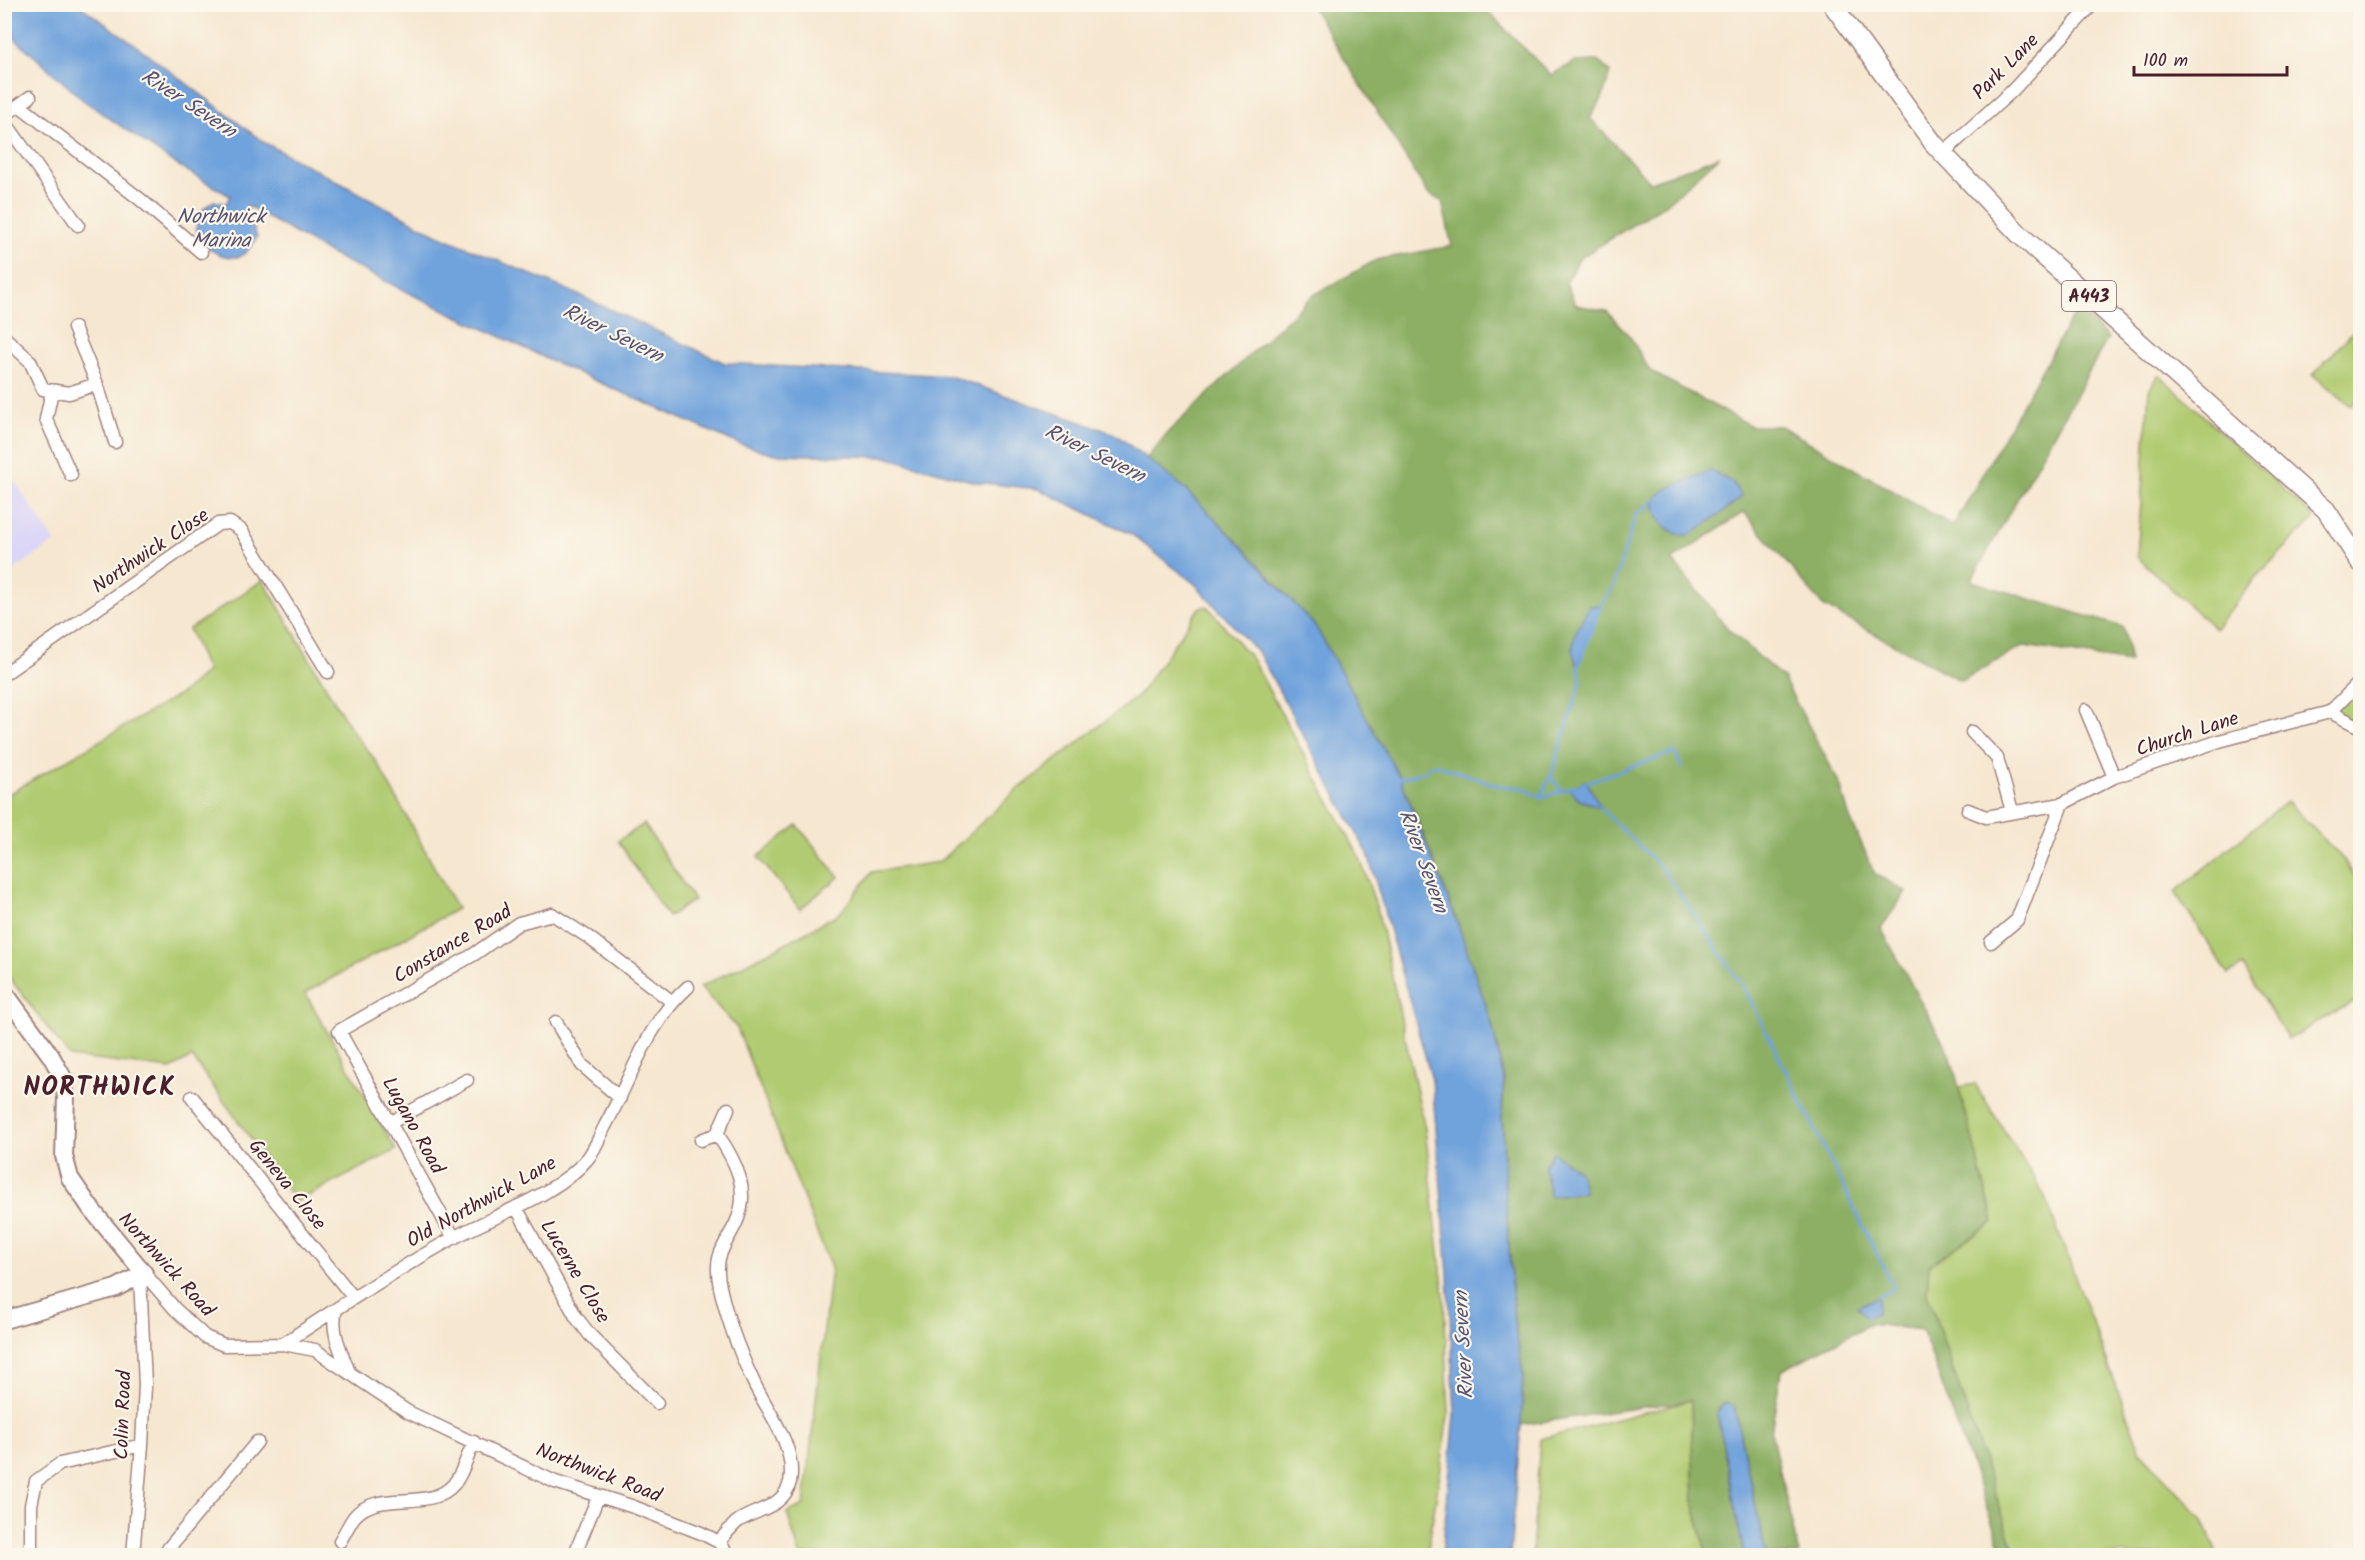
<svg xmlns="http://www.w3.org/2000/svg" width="2365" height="1560" font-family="Kalam,sans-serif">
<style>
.built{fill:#dbd6f7}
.green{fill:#b0cb71;stroke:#7d754e;stroke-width:1.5}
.forest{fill:#8caf63;stroke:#6b6747;stroke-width:1.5}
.water{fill:#70a2db;stroke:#5d6083;stroke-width:1.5}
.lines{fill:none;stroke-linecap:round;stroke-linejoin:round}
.stream{stroke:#70a2db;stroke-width:3}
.street-casing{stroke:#a0837e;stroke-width:15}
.secondary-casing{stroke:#a0837e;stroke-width:20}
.primary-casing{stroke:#a0837e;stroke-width:21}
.street{stroke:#fff;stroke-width:12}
.secondary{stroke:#fff;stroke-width:16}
.primary{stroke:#fff;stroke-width:18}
.labels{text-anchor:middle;stroke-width:4.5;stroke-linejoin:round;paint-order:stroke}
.shield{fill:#fbf7ec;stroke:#7f6065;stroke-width:1.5}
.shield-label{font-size:18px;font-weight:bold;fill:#4a1f2b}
.street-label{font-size:20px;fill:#4a1f2b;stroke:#fbf7ec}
.water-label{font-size:21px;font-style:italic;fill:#595371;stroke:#fbf7ec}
.district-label{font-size:26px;font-weight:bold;letter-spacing:1.5px;fill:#4a1f2b;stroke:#fbf7ec}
</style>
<rect width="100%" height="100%" fill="#fbf7ec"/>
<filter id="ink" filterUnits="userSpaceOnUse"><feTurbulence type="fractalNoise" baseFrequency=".0167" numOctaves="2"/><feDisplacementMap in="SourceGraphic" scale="12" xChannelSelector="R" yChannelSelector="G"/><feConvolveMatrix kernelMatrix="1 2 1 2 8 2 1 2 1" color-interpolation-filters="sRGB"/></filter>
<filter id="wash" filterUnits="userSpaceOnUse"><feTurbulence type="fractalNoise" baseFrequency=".008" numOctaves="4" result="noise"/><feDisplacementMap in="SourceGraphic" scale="24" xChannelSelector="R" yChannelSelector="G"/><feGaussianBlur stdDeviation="1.35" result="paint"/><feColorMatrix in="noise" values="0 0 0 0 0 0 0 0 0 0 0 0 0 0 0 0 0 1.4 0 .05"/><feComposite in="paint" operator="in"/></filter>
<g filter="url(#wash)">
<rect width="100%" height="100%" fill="#f6e7d0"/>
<path class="built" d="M5,475L16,483L55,542L5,576Z"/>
<path class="green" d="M2360,324V394L2351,406L2313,375Z
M2159,375L2315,518L2256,577L2215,629L2137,557L2149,390Z
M263,580L350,728L376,761L457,909L305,993L396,1150L296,1202L192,1057L171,1069L70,1057L5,972V796L182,693L207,671L189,629Z
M1207,606L1252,659L1360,858L1378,912L1425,1129L1444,1296L1449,1416L1427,1555H800L787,1513L804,1505L831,1268L737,1028L700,987L775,949L840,913L872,872L939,862L1016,791L1139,695L1199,608Z
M2360,685V727L2330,712Z
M2287,801L2345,861L2360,886V998L2288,1039L2243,966L2228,974L2175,892Z
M644,824L694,900L668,917L618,841Z
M797,825L839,877L800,909L758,857Z
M1975,1084L2044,1194L2141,1452L2202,1518L2218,1555H2016L1927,1293L1929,1265L1994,1222L1958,1087Z
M1691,1400L1694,1505L1707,1555L1532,1556L1540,1439Z"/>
<path class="forest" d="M1311,5H1481L1551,75L1575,62L1598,61L1610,72L1603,97L1590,118L1650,182L1720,156L1666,204L1580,258L1566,283L1576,305L1607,311L1631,338L1650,371L1751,426H1781L1953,526L2077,308L2108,338L1971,581L2123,627L2130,662L2024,646L1961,681L1823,606L1744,512L1672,560L1729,630L1783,678L1840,784L1849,816L1875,874L1906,892L1881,928L1951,1057L1994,1222L1929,1265L1927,1293L2016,1555H2004L1922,1330L1870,1324L1781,1371L1771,1432L1799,1555H1766L1734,1406L1725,1402L1717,1413L1744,1555H1707L1694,1505L1691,1400L1521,1425L1523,1374L1514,1320L1505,1187L1502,1113L1504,1079L1458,924L1424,836L1400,778L1237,541L1182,486L1146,459L1169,431L1312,296L1376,260L1452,246L1442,201L1428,194Z"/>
<path class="water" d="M5,4L79,5L141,49L265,143L438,235L570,291L725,363L950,376L1115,434L1182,486L1237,541L1316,627L1400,778L1458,924L1491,1020L1504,1079L1502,1113L1505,1187L1514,1320L1523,1374L1521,1425L1510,1555H1442L1455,1414L1448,1274L1432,1080L1368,854L1259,654L1195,584L1131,534L1038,489L975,482L886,457L775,454L739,444L562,366L413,295L331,254L248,206L242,214L254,229L257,237C252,245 247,254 238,257C230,258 221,256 215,252C190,239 191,215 214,201L226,204L230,196L174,163L83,100L5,30Z
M1711,470L1733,483L1742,497C1733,504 1697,533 1689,535C1671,540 1642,508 1661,493C1673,484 1697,477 1711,470Z
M1601,605L1578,667C1566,644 1578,626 1590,606Z
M1586,781L1601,807L1579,800L1569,788Z
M1553,1152L1579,1172L1585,1192L1550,1196L1544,1166Z
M1879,1296L1877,1313L1867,1317L1857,1307Z
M1725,1402L1734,1406L1766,1555H1744L1717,1413Z"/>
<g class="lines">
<path class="stream" d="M1398,779L1423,772L1434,764L1500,786L1524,788L1541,798L1675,752L1682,768
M1561,791L1551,776L1581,682L1578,667L1601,605L1613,587L1636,515L1654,501
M1541,796L1551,776
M1599,807L1662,868L1745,989L1894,1288L1879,1296"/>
</g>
</g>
<g filter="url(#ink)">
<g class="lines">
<defs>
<path id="street" d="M19,105L141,200L201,252
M4,116L30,97
M4,125L10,129L78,225
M1943,153L2012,91L2093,4
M74,328L97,384L115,442
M4,337L30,361L43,389L69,393L97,384
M52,391L46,419L71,475
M4,674L218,524L230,523L241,530L328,672
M2086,710L2114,777
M2330,712L2360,727
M1972,732L1997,758L2012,811
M1968,810L1986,817L2062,804
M1991,942L2017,920L2062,804L2114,777L2219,741L2330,712L2360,682
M556,1022L582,1065L620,1098
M192,1097L353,1297
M390,1123L467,1080
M717,1134C736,1161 751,1191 736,1223C724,1248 713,1255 720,1287C727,1319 739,1351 753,1381C767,1411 797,1447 790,1482C784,1508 755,1509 737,1522C730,1528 725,1535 719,1542
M701,1140L717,1134L728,1109
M516,1207L576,1317L590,1335L657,1403
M454,1238L339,1031L473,955L519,923L552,914L588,937L671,1001
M144,1273L175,1309L205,1337L224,1345L283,1344L315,1350L408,1412L555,1482L634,1507L701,1533L719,1542L729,1556
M336,1309C330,1331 341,1351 349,1372
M283,1344C340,1306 397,1269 457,1236C496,1215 560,1193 588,1158C595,1149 600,1136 605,1126C631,1079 647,1023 688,987
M340,1541C345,1533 349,1524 354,1517C378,1488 430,1513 454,1484C463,1473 468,1454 474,1442
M31,1556V1505L36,1481L60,1464L142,1445
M133,1556L142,1445L145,1385L140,1276
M162,1556L257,1442
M574,1556L598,1497"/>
<path id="secondary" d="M4,992L51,1056L62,1076L66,1097L64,1156L70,1178L92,1210L144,1273L116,1288L4,1320"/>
<path id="primary" d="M1832,4L1934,144L2019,234L2326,510L2360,562"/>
</defs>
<use href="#street" class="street-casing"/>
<use href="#secondary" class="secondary-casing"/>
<use href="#primary" class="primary-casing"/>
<use href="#street" class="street"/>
<use href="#secondary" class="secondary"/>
<use href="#primary" class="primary"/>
</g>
</g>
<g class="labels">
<rect class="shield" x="2062" y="281" width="54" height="30" rx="4.5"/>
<g class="shield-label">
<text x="2089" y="302">A443</text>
</g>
<g class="street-label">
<text transform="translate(2005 66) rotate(-45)" y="7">Park Lane</text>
<text transform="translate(150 550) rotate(-34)" y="7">Northwick Close</text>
<text transform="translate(2187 733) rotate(-18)" y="7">Church Lane</text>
<text transform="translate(452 943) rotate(-31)" y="7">Constance Road</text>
<text transform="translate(414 1125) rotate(61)" y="7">Lugano Road</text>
<text transform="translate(288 1184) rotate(51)" y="7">Geneva Close</text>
<text transform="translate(481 1201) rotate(-29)" y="7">Old Northwick Lane</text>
<text transform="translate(167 1264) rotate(48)" y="7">Northwick Road</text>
<text transform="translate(576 1271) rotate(59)" y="7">Lucerne Close</text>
<text transform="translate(122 1415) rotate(-88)" y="7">Colin Road</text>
<text transform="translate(599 1472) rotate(21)" y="7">Northwick Road</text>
</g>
<g class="water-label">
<text transform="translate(189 103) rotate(33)" y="7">River Severn</text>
<text x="221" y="223">Northwick<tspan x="221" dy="24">Marina</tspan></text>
<text transform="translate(613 333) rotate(26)" y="7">River Severn</text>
<text transform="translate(1095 453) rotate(26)" y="7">River Severn</text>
<text transform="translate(1424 861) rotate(70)" y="7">River Severn</text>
<text transform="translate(1463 1345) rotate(-93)" y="7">River Severn</text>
</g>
<g class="district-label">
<text x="100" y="1095">NORTHWICK</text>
</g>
</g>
<rect width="2365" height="1560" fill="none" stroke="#fbf7ec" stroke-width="24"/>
<path d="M2134 66v9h153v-9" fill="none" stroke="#4a1f2b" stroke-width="3"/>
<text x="2143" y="66" font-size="18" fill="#4a1f2b" stroke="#fbf7ec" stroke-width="4.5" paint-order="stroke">100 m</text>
</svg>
